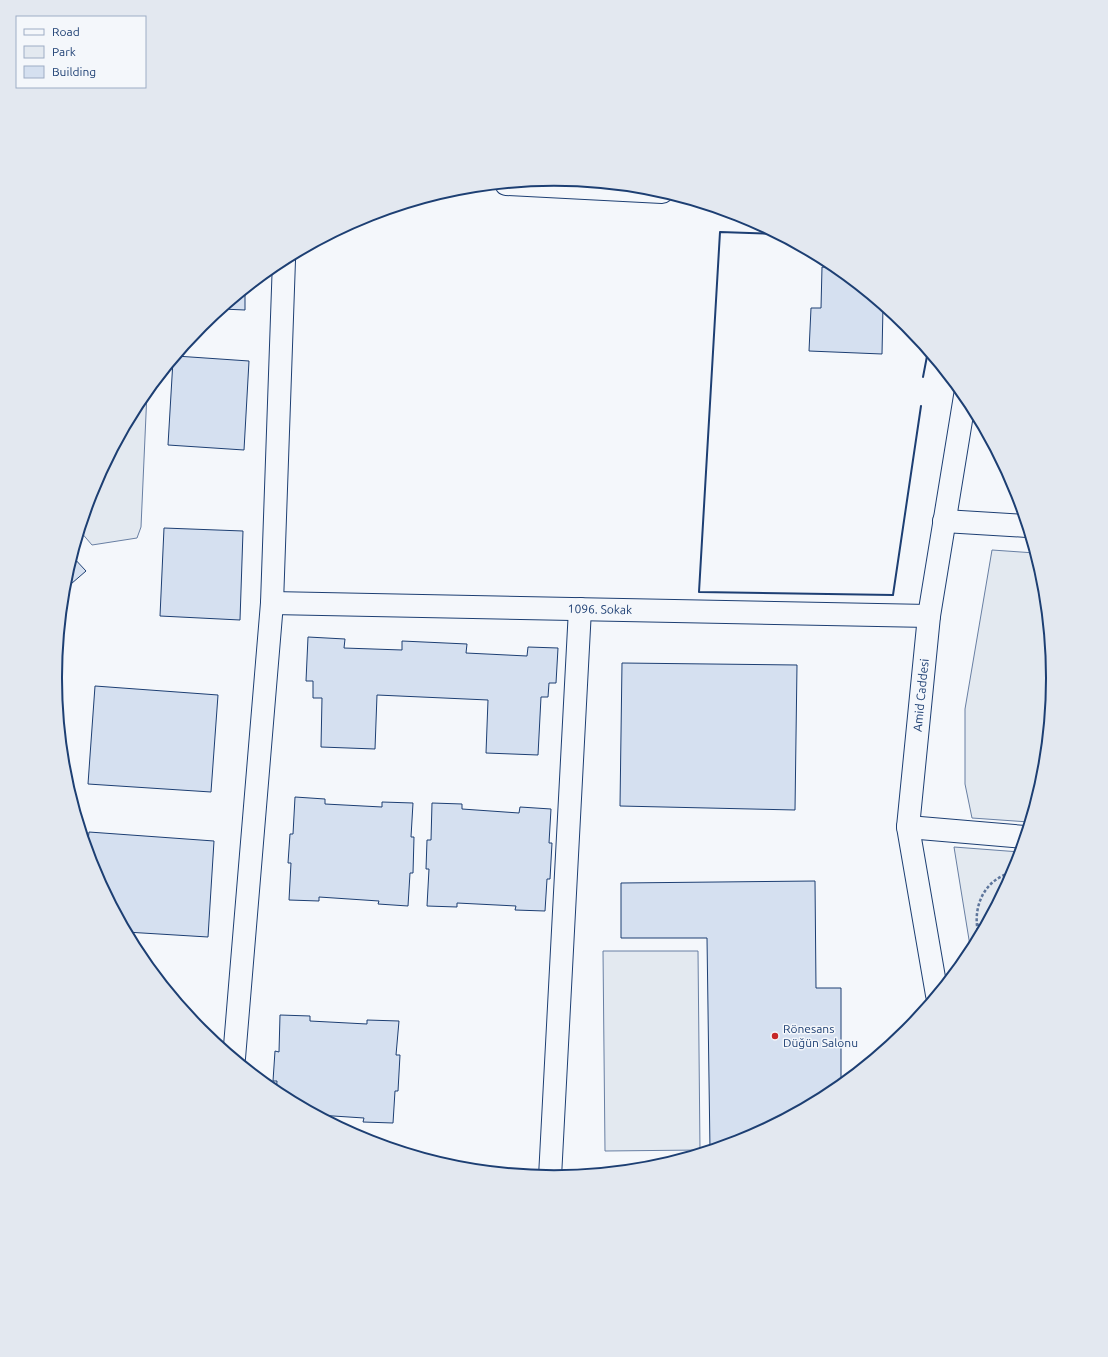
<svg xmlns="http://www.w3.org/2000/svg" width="1108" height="1357" font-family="Ubuntu,sans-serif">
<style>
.green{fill:#e3e9f0;stroke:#687fa3}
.building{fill:#d5e0f0;stroke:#1d3f73}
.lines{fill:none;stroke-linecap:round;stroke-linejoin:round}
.street-casing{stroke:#1d3f73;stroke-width:24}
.secondary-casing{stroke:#1d3f73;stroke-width:24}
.path{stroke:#5e769c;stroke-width:2.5;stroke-dasharray:3 2;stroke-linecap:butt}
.street{stroke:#f4f7fb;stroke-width:22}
.secondary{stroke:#f4f7fb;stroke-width:22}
.wall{stroke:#1d3f73;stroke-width:2}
.poi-dot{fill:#c62828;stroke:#f4f7fb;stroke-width:1.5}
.labels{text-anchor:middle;stroke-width:3;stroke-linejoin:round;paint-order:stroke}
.street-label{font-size:12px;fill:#1d3f73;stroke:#f4f7fb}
.poi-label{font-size:12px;fill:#1d3f73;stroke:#f4f7fb;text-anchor:start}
.rim{fill:none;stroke:#1d3f73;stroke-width:2}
</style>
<rect width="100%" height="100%" fill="#f4f7fb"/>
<path class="green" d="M147,392L141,527L137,538L92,545L80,531L93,487L139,401Z
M992,550L1035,553L1043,581L1053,679L1043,776L1029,822L972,818L965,784V709Z
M954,847L1020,852L1015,870L971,952Z
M603,951H698L700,1150L605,1151Z"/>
<path class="building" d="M822,267L836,268L873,298V302H878L883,306L882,354L809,351L811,308H821Z
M245,289V310L222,309Z
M176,356L249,361L244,450L168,445L173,360Z
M164,528L243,531L240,620L160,616Z
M72,556L86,571L64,590L65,581Z
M308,637L345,639L344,648L402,650V641L467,644L466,653L527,656L528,647L558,648L556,683H549L548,697H541L538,755L486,753L488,700L377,695L375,749L321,747L322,698H313V681H306Z
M622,663L797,665L795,810L620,806Z
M95,686L218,695L211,792L88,784Z
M295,797L325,799V804L382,807V802L413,803L411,837H414L413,873H410L408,906L378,904L379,901L319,897V901L289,900L291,863H288L290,834H293Z
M432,803L462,804V809L519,813L520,807L551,809L549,843H552L550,879H547L545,911L515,910L516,906L457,903V907L427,906L429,869H426L427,840H431Z
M89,832L214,841L208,937L126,932L93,869L87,850Z
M815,881L816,988H841V1085L831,1094L745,1140L710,1150L707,938H621V883Z
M280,1015L310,1016V1021L367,1024V1020L399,1021L396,1055H400L398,1091H395L393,1123L363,1122L364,1118L318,1115L276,1093L277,1081H273L275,1051L279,1052Z"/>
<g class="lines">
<defs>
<g id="street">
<path d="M944,521L1027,526"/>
<path id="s1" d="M272,603L929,616"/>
<path d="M908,827L1025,837"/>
<path d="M234,1058L272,603L284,260"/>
<path d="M550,1177L580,609"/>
</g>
<g id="secondary">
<path d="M506,184L662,192"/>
<path id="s2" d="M937,995L908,827L929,616L965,396"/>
</g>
</defs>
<use href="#street" class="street-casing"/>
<use href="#secondary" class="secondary-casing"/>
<path class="path" d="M976,925L986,924
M979,936C971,908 984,878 1014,872"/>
<use href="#street" class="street"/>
<use href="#secondary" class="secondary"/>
<path class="wall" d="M777,234L720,232L699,592L893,595L921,406
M923,377L928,351"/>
</g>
<circle class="poi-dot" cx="775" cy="1036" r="4"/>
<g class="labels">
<g class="street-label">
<text dy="4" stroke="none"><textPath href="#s1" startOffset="328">1096. Sokak</textPath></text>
<text dy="4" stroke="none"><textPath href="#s2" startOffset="303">Amid Caddesi</textPath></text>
</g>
<g class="poi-label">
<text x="783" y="1033">Rönesans<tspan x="783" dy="14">Düğün Salonu</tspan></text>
</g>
</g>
<path d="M0 0H1108V1357H0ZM62 678a492 492 0 1 1 984 0a492 492 0 1 1-984 0Z" fill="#e3e8f0" fill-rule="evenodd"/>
<path class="rim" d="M62 678a492 492 0 1 1 984 0a492 492 0 1 1-984 0Z"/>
<rect x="16" y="16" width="130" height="72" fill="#f4f7fb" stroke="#9eadc5"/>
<rect x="24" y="29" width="20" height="6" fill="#f4f7fb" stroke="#9eadc5"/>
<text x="52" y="36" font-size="12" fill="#1d3f73">Road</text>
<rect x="24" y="46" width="20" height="12" fill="#e3e9f0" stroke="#9eadc5"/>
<text x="52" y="56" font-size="12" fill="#1d3f73">Park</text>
<rect x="24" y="66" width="20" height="12" fill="#d5e0f0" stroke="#9eadc5"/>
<text x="52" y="76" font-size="12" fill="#1d3f73">Building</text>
</svg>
